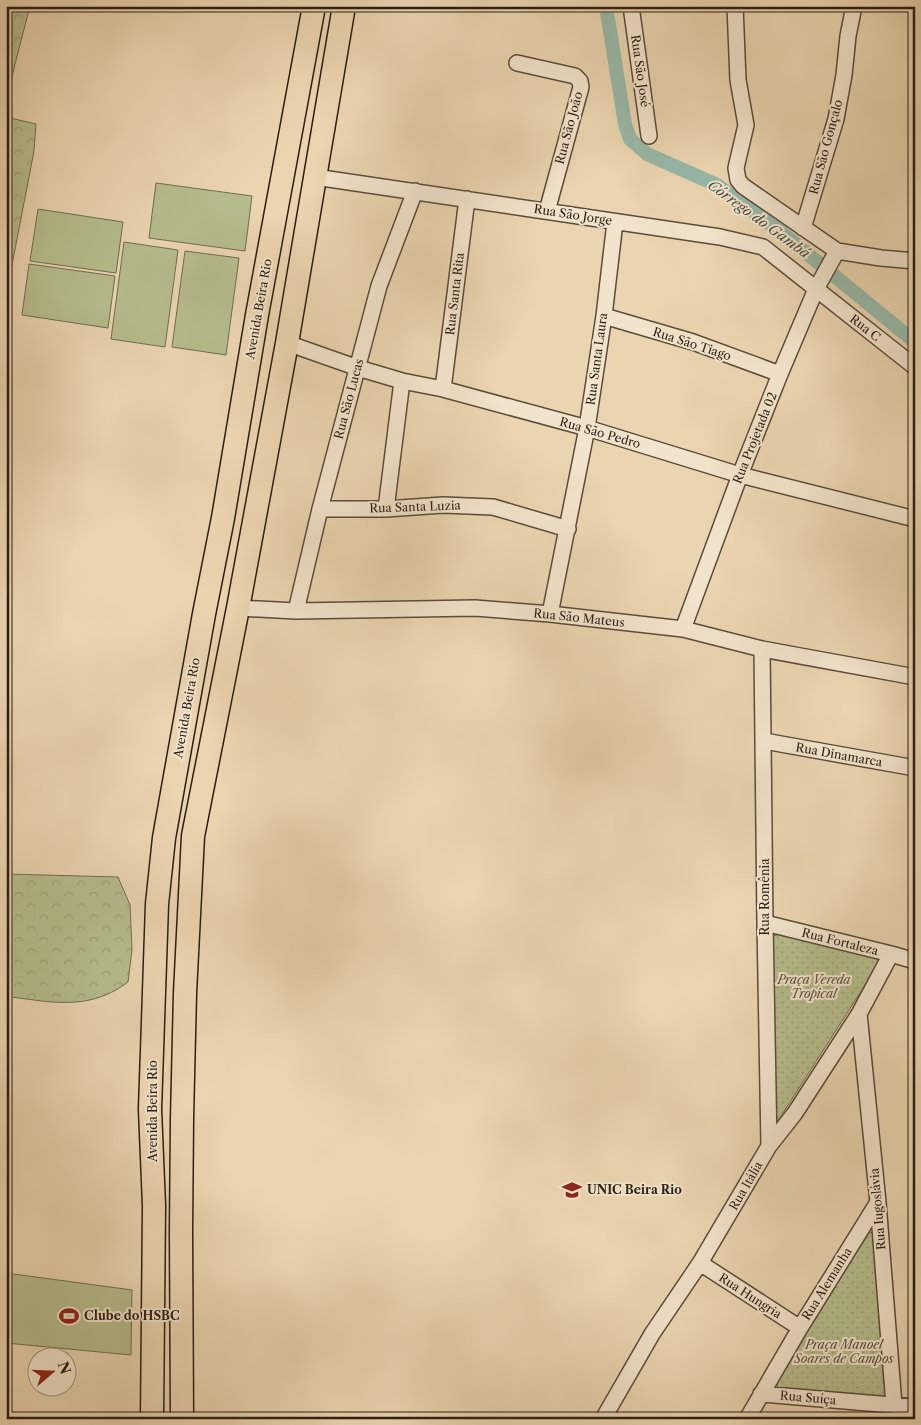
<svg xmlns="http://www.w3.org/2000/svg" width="921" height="1425" font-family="'Libre Caslon Text',serif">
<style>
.forest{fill:url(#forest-crowns);stroke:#706e50}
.park{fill:url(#park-dots);stroke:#706e50}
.pitch{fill:#b6bd8c;stroke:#706e50}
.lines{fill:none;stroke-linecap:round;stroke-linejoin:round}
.canal{stroke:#98b9a9;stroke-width:14}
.minor-casing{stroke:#5a4c3b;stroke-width:18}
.primary-casing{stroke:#2a1e14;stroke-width:25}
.minor{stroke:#f2e4cc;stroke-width:15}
.primary{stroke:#ebd5b0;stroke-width:22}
.labels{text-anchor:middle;stroke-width:4;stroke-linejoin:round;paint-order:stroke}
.street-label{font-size:12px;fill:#2a1e14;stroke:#f2e4cc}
.park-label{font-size:12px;font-style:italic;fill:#544e38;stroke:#f2e4cc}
.poi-label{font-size:12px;font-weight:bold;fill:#2a1e14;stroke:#f2e4cc;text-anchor:start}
.water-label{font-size:14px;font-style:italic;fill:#4b4c41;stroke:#f2e4cc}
</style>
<defs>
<pattern id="forest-crowns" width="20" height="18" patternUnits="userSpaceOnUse" patternTransform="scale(1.25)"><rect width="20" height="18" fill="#b6bd8c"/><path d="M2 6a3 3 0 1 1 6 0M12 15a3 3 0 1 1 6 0" fill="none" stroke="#9da278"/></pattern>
<pattern id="park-dots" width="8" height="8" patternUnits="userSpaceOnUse" patternTransform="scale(1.25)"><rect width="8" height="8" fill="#b6bd8c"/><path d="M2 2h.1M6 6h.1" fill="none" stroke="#9da278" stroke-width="1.8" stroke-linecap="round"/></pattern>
</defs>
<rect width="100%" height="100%" fill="#ebd5b0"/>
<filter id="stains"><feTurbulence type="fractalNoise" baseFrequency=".004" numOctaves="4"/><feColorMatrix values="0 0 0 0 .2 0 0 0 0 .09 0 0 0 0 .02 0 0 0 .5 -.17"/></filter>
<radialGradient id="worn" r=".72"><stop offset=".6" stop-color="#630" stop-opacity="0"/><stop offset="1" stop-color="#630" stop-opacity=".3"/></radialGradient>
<path class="forest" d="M6,6H30L14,68L6,109Z
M6,117L36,124L34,151L6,296Z
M6,874L118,877L130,905L132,950L128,982C99,1004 69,1005 34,1000C25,999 15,997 6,997Z"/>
<path class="park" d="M780,934L875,956L879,961L876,968L774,1127L771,938L773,936Z
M873,1232L889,1392L884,1397L779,1391L777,1386V1378L869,1233Z"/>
<path class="pitch" d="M156,183L252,196L245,251L149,238Z
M38,209L123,222L116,273L30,261Z
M124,242L178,250L165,347L111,339Z
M185,251L239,258L226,355L172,347Z
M29,264L115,276L108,328L22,315Z
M6,1273L132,1290L131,1355L6,1343Z"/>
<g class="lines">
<path class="canal" d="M606,6L625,124L630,139L647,154L717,185L781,232L915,342"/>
<defs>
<path id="minor" d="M631,6L649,136
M735,6L738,80L746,125L736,168L738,180L743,186L837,251L881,258L915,261
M517,63L575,76L580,81L581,87L547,211
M315,177L720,237L763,247L915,367
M803,228L836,119L844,75L848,36L854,6
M604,316L693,342L780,374
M287,343L358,368L402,381L443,389L587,428L740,475L915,519
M443,389L467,199
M320,509H386L443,505L493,507L568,529
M386,509L402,381
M238,608L296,611L475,608L550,614L683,629L762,649L915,677
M296,611L320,509L379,286L415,191
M550,614L587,428L604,316L615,222
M683,629L740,475L780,374L816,289L837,251
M762,649L765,923L769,1146
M764,741L915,768
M765,923L891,954L915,961
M859,1014L878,1202L894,1405
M700,1263L800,1328
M761,1394L915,1407
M603,1419L652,1334L700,1263L769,1146L795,1113L859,1014L891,954
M747,1419L800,1328L878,1202"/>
<path id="primary" d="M152,1419L154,1206L150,1109L157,904L164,838L204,614L223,518L257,315L314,6
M182,1419L181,1231L182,1119L185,993L193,836L238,608L287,343L344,6"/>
</defs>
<use href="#minor" class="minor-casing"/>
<use href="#primary" class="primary-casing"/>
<use href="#minor" class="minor"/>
<use href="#primary" class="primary"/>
</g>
<defs>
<symbol id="university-bare" viewBox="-9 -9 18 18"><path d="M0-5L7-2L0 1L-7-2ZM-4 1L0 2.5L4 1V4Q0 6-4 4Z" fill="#8f2418" stroke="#f2e4cc" stroke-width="2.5" paint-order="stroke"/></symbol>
<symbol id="stadium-bare" viewBox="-9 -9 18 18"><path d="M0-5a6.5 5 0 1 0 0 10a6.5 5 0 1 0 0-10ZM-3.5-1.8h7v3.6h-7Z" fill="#8f2418" stroke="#f2e4cc" stroke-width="2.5" paint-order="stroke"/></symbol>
</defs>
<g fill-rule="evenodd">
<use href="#university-bare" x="558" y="1176" width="28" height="28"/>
<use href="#stadium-bare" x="55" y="1302" width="28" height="28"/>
</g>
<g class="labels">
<g class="street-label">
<text transform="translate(640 71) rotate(82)" y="4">Rua São José</text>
<text transform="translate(569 128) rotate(-75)" y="4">Rua São João</text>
<text transform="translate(826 147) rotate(-75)" y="4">Rua São Gonçalo</text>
<text transform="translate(573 215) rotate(9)" y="4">Rua São Jorge</text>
<text transform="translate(455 294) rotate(-83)" y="4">Rua Santa Rita</text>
<text transform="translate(259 309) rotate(-80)" y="4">Avenida Beira Rio</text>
<text transform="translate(865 328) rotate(38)" y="4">Rua C</text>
<text transform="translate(692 344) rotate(18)" y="4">Rua São Tiago</text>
<text transform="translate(597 359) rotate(-82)" y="4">Rua Santa Laura</text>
<text transform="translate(349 399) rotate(-75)" y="4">Rua São Lucas</text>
<text transform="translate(600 433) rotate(16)" y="4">Rua São Pedro</text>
<text transform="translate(755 438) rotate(-68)" y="4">Rua Projetada 02</text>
<text transform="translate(415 507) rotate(-2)" y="4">Rua Santa Luzia</text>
<text transform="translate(579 618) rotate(6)" y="4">Rua São Mateus</text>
<text transform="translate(187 708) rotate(-80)" y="4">Avenida Beira Rio</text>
<text transform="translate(839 755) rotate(10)" y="4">Rua Dinamarca</text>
<text transform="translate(765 897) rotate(-90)" y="4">Rua Romênia</text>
<text transform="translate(840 942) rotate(14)" y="4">Rua Fortaleza</text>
<text transform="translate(153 1111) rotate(-90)" y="4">Avenida Beira Rio</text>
<text transform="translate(746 1186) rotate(-60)" y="4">Rua Itália</text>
<text transform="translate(878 1209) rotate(-95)" y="4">Rua Iugoslávia</text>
<text transform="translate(827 1284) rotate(-58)" y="4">Rua Alemanha</text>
<text transform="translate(750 1296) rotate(33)" y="4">Rua Hungria</text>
<text transform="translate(808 1398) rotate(5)" y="4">Rua Suíça</text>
</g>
<g class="park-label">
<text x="814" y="984">Praça Vereda<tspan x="814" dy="14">Tropical</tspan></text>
<text x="844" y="1349">Praça Manoel<tspan x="844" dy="14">Soares de Campos</tspan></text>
</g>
<g class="poi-label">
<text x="587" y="1194">UNIC Beira Rio</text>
<text x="84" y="1320">Clube do HSBC</text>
</g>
<g class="water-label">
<text transform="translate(759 219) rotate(36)" y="5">Córrego do Gambá</text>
</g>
</g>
<rect width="921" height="1425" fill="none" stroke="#ebd5b0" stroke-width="25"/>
<rect x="8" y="8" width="906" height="1410" fill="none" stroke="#2a1e14" stroke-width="2.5"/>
<rect x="12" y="12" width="896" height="1400" fill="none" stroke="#2a1e14"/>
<g transform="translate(52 1372) rotate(71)"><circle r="24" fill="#f2e4cc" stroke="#a29582"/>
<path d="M0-4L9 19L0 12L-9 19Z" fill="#8f2418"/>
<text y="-8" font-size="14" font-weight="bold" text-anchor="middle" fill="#2a1e14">N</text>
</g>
<rect width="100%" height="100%" filter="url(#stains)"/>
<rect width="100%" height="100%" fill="url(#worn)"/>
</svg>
